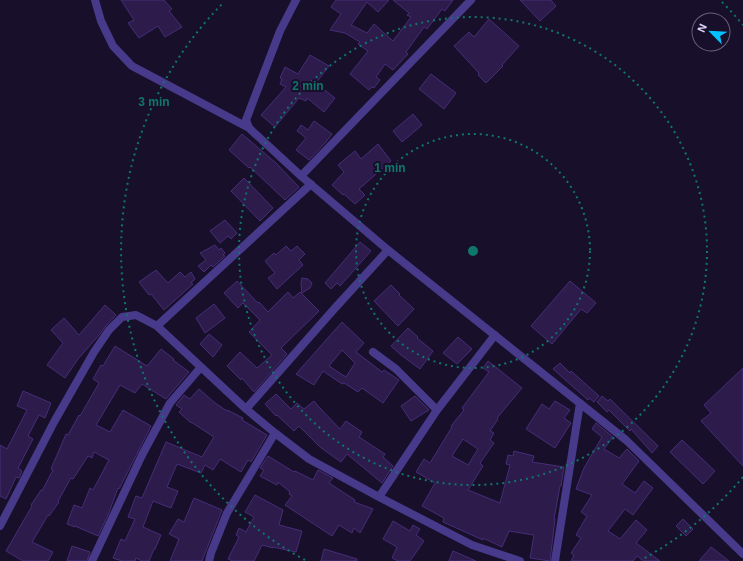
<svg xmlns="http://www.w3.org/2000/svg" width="743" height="561" font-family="Arial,sans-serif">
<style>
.building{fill:#2c1b4b;stroke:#462d78;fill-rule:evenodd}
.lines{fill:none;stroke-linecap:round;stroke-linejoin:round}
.street{stroke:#483a8a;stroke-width:8}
.ring{fill:none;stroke:#0f766e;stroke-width:2;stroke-dasharray:2 4}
.centre{fill:#0f766e;stroke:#18102a;stroke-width:2}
.ring-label{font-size:12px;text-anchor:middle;font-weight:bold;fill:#0f766e;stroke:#18102a;stroke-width:4;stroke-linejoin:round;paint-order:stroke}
</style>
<rect width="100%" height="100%" fill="#18102a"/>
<path class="building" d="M121,0H164L172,9L169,11L182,27L165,37L158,26L139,38L128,23L134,20Z
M336,0H389L378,12L367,2L351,25L367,33L374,24L393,41L411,17L407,15L409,13L393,0H453L445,11L442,9L427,29L424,27L406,52L408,54L393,70L385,64L376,77L380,80L374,88L372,87L369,90L350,74L368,51L358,44L360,42L345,33L330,30L341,14L331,7Z
M520,0H551L556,6L540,21Z
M489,19L519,46L502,65L503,66L486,83L478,75L479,73L454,46L469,32L474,37Z
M310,55L329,66L316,83L335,98L324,112L307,98L306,101L299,98L275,127L261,115L286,87L280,84L282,79L280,78L285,67L298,74Z
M431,74L456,93L444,109L419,89Z
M413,114L422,125L402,142L393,131Z
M314,121L332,134L326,142L309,160L296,150L306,138L297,131L301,125L308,130Z
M242,134L276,163L299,187L285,200L250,167L249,168L229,150Z
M378,144L391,161L359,189L365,195L355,204L344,194L343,195L332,185L344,172L338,165L355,151L361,159Z
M244,178L273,208L260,221L231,191Z
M225,220L237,233L231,239L228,236L220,243L210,231Z
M360,242L371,251L340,286L337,283L331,289L325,283Z
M215,245L219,250L221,248L225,253L223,255L225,256L213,267L211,265L204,272L198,266L206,260L200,253Z
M286,246L291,251L297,246L305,254L299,260L303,265L277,289L268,278L275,273L265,261L274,253L276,255Z
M156,270L168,283L180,272L185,277L191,272L195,279L191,283L193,284L164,310L151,294L149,295L139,282Z
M302,278L308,279L312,283L310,288L302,293L301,284Z
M237,281L258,303L259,302L268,312L288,292L293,298L300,292L319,311L281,348L287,354L254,392L242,378L241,380L227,366L240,352L257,368L272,355L249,332L260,320L243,303L238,308L224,293Z
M570,281L596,303L587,313L581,309L552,344L531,326Z
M391,285L400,294L399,295L414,309L398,326L374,301Z
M214,304L225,318L205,333L196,318Z
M105,305L116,315L105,327L100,334L78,359L65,378L47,365L63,343L51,330L64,318L79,335Z
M342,322L364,343L356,352L382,372L384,370L399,380L383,403L362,388L358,392L344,383L342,384L323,371L314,385L296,374ZM342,350L355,363L346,377L329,366Z
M408,328L418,337L417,338L433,351L420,369L401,355L391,346Z
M209,334L222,345L213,357L200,344Z
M458,337L472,349L457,364L443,353Z
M115,346L147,366L161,349L174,359L173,360L189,372L166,399L142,384L135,393L120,385L96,425L110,432L123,410L151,426L119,489L118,488L108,515L98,536L75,526V527L67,524L74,505L82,508L90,488L93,490L109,460L94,452L92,458L88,456L73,479L71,478L58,501L59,502L49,516L48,515L32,542L53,552L48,561H23L6,551L32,506L31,505L41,490L42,491L53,470L51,469L66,434L68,435L79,415L80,416L99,383L93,379L101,365L103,366Z
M488,361L522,388L497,418L498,419L490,431L494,433L490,440L494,443L480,463L483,466L468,490L500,503L510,465L506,464L508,455L513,456L514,451L534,456L532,462L564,467L561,486H560L554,519H555L550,561L530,558L534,535L509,531L502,547L483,538V540L443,522L444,518L422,506L435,483L416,472L424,459L430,463L452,427L451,426L464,410L462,408L489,372L483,368ZM463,439L478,449L468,465L452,456Z
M560,363L570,373L571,371L599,396L594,402L589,398L588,400L553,369Z
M743,368V466L701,421L711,413L704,405Z
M199,389L215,403L227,411V410L243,418L242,420L267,435L251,462L248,460L241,472L220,459L213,470L205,465L201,473L177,464L167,487L178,491L171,508L153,501L143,527L161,535L155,549H154L149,561H142L136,558L135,561H122L113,558L121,539L125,541L135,519L128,517L136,496L142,498L166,442L202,457L214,437L191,422V423L179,412L182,409L176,405L184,395L190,399Z
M23,391L51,403L45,418L39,415L28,436L33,439L18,468L22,471L19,478L16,477L6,499L0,496V445L7,449L27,410L17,406Z
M276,394L291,409L297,403L304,409L314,401L318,406L340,429L346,421L362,432L359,437L385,454L383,457L393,466L382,483L347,454L341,462L320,447L299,426L294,431L277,415L276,416L265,404Z
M415,396L429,410L411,421L401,406Z
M602,396L608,401L610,399L658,446L652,453L631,429L630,431L609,410L607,412L597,402Z
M555,401L570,410L564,418L571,423L555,448L526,429L542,404L549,409Z
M596,423L613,437L604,449L619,458L627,449L639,461L622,484L635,493L644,481L653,488L633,515L625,509L608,531L620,539L636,520L647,530L636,543L660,561H644L637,556L633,561H571L574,555L571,553L581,538L576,535L587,516L581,512L592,495L576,489L584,468L602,437L592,429Z
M682,440L715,471L703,484L670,452Z
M268,456L294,472L295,471L313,480L318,470L333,478L329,483L355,500L354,502L373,509L360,533L354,528L352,533L339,525L332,536L285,505L292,496L289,494L290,492L278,482L277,485L260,476L264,470L260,468Z
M255,495L283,510L279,525L302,531L296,552L273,547V548L262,545L254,561H233L228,559L239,537L236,535L239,528L246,532L254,517L245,512Z
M194,498L222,510L202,561H170L179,539L169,534L178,519L184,522Z
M683,519L693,529L686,536L676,526Z
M393,521L410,531L413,525L420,529L416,535L424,541L410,561H398L392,558L397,547L383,539Z
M72,546L90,552L87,561H67Z
M711,547L729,561H699Z
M324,549L357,559V561H321Z
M453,551L476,561H449Z"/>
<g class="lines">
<path class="street" d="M95,0L101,21L113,46L132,66L249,128
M296,0L280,31L246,120L249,128L301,176L388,250L626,440L743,554
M301,176L471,0
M157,326L311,184
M373,352L396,369L437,410
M246,409L335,308L388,250
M379,497L437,410L495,335
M0,526L54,422L94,352L109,330L122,317L136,315L157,326L246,409L275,433L309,459L379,497L472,545L520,561
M92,561L142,455L170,403L201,367
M209,561L211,553L227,513L275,433
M555,561L580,403"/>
</g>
<g class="ring">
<circle cx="473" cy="251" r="117"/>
<circle cx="473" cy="251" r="234"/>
<path d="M743 477A352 352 0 0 1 641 560M305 560A352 352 0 0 1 224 2M722 2A352 352 0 0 1 743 25"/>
</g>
<circle cx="473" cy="251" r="6" class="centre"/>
<g class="ring-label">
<text x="308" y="90">2 min</text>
<text x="154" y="106">3 min</text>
<text x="390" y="172">1 min</text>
</g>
<g transform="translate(711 32) rotate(294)"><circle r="19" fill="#18102a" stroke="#69607f"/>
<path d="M0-3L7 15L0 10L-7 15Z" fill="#04c2ff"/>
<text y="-6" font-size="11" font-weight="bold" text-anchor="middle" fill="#e2d8ff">N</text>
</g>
</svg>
